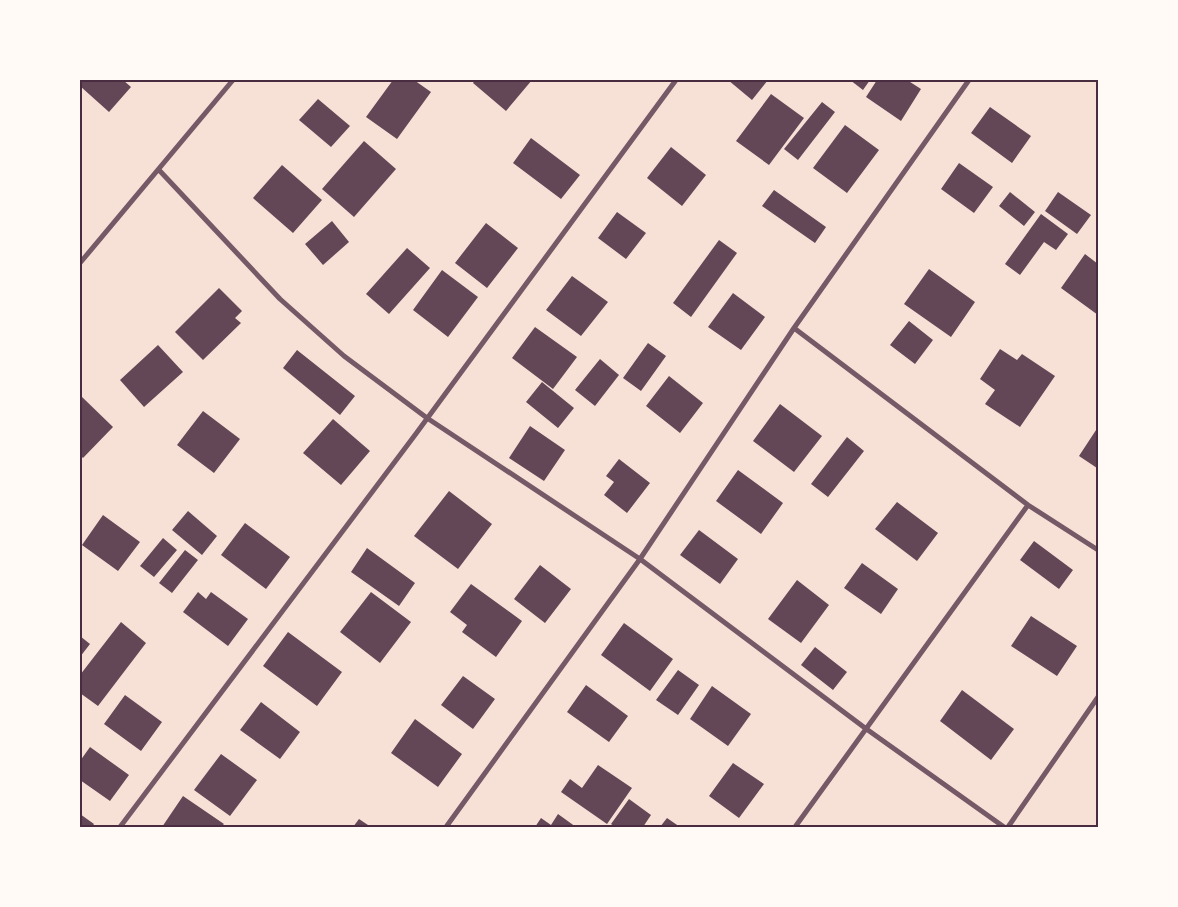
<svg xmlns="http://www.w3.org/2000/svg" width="1178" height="907" font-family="'Roboto Condensed',sans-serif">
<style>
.building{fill:#644757}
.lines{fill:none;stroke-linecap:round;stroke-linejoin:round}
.minor{stroke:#755966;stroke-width:5}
.neatline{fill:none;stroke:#4a2c40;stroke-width:2}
</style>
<rect width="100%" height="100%" fill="#f7e1d7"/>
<path class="building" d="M80,80H123L131,87L109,112L80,86Z
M393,80H414L431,92L397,139L366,117Z
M475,80H532L506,111L473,83Z
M728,80H768L752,100Z
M850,80H870L863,90Z
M877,80H907L921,89L901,121L866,97Z
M771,94L804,118L769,165L736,141Z
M318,99L350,126L331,147L299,120Z
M822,102L835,112L798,160L784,149Z
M990,107L1031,136L1012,163L971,133Z
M845,125L879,150L847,193L813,168Z
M531,138L580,175L561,199L513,163Z
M364,141L396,169L354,217L322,189Z
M671,147L706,175L682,206L647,178Z
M959,163L993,187L974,213L941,189Z
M282,165L322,200L293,233L253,198Z
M774,190L826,227L815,243L762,206Z
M1010,192L1035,212L1024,226L999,206Z
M1058,192L1091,215L1077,234L1045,211Z
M617,212L646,233L626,259L598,238Z
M1041,214L1068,234L1056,250L1044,242L1020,275L1005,264Z
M332,221L349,242L323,265L305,244Z
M486,223L518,248L487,288L455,263Z
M719,240L737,253L691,317L673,303Z
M407,248L430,268L389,314L366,294Z
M1085,254L1098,264V315L1061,288Z
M929,269L975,302L951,337L904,304Z
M442,270L478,297L448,337L413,310Z
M572,276L608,302L581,336L546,310Z
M219,288L242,311L235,318L241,323L203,360L175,332Z
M733,293L765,317L741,350L708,327Z
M909,321L933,340L915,364L890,345Z
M535,327L577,357L553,389L512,358Z
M648,343L666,356L641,391L623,378Z
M158,345L183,372L144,407L120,380Z
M1000,349L1017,360L1022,354L1055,376L1020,427L985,404L995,390L980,379Z
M297,350L355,396L340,415L283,368Z
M600,359L619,375L595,406L575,390Z
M669,376L703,403L680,433L646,406Z
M542,382L574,408L558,428L526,402Z
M80,395L113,427L83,458L80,455Z
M780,404L822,436L794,472L753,441Z
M203,411L240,439L214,473L177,445Z
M333,419L370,451L341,485L303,453Z
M530,426L565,450L544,481L509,458Z
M1098,427V466L1097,468L1079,456Z
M847,437L864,451L828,497L811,484Z
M619,459L650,483L627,513L604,495L614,482L606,476Z
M738,470L783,503L761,534L716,501Z
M449,491L492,524L458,569L414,536Z
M897,502L938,533L917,561L875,529Z
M188,511L217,536L202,555L172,530Z
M103,515L140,542L118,571L82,545Z
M245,523L290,557L266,589L221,555Z
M699,530L738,559L720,584L680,555Z
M163,538L177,550L154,577L140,566Z
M1034,541L1073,570L1059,589L1020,560Z
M367,548L415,583L399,606L351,572Z
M185,550L198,560L172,593L159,583Z
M862,563L898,589L881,614L844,588Z
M540,565L571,589L545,623L514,599Z
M797,580L829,605L801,643L768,619Z
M471,584L522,621L496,657L462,632L467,625L450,612Z
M198,592L206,599L211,592L248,619L228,646L183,612Z
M371,592L411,622L380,663L340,632Z
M1031,616L1077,646L1057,676L1011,646Z
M121,622L146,643L98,706L80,693V675Z
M624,623L673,659L650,691L601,655Z
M288,632L342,672L317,706L263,666Z
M80,636L90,644L80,657Z
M815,647L847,672L833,690L801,665Z
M678,670L699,685L678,715L656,700Z
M463,676L495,699L473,729L441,705Z
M586,685L628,716L609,742L567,712Z
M712,686L751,714L728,746L690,719Z
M962,690L1014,729L991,760L940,721Z
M125,695L162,722L141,751L104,724Z
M261,702L300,732L280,759L240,730Z
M415,719L462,754L438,787L391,753Z
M90,747L129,775L110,801L80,780V761Z
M221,754L257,780L230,816L194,790Z
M733,763L764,784L739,818L709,796Z
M598,765L632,788L607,824L561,792L570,779L582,788Z
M183,796L224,824L221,827H162Z
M629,799L651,815L643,827H615L611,824Z
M80,814L94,824L92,827H80Z
M558,814L576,827H535L541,818L551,825Z
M667,818L680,827H660Z
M359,819L371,827H353Z"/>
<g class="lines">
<path class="minor" d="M159,170L280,299L344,356L427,418L640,559L865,728L1004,827
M80,263L233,80
M794,328L1028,505L1098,550
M120,827L415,435L676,80
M446,827L640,559L794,328L969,80
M795,827L1028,505
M1008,827L1098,697"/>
</g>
<rect width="1178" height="907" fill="none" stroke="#fffaf5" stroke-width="162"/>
<rect x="81" y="81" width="1016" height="745" class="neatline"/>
</svg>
